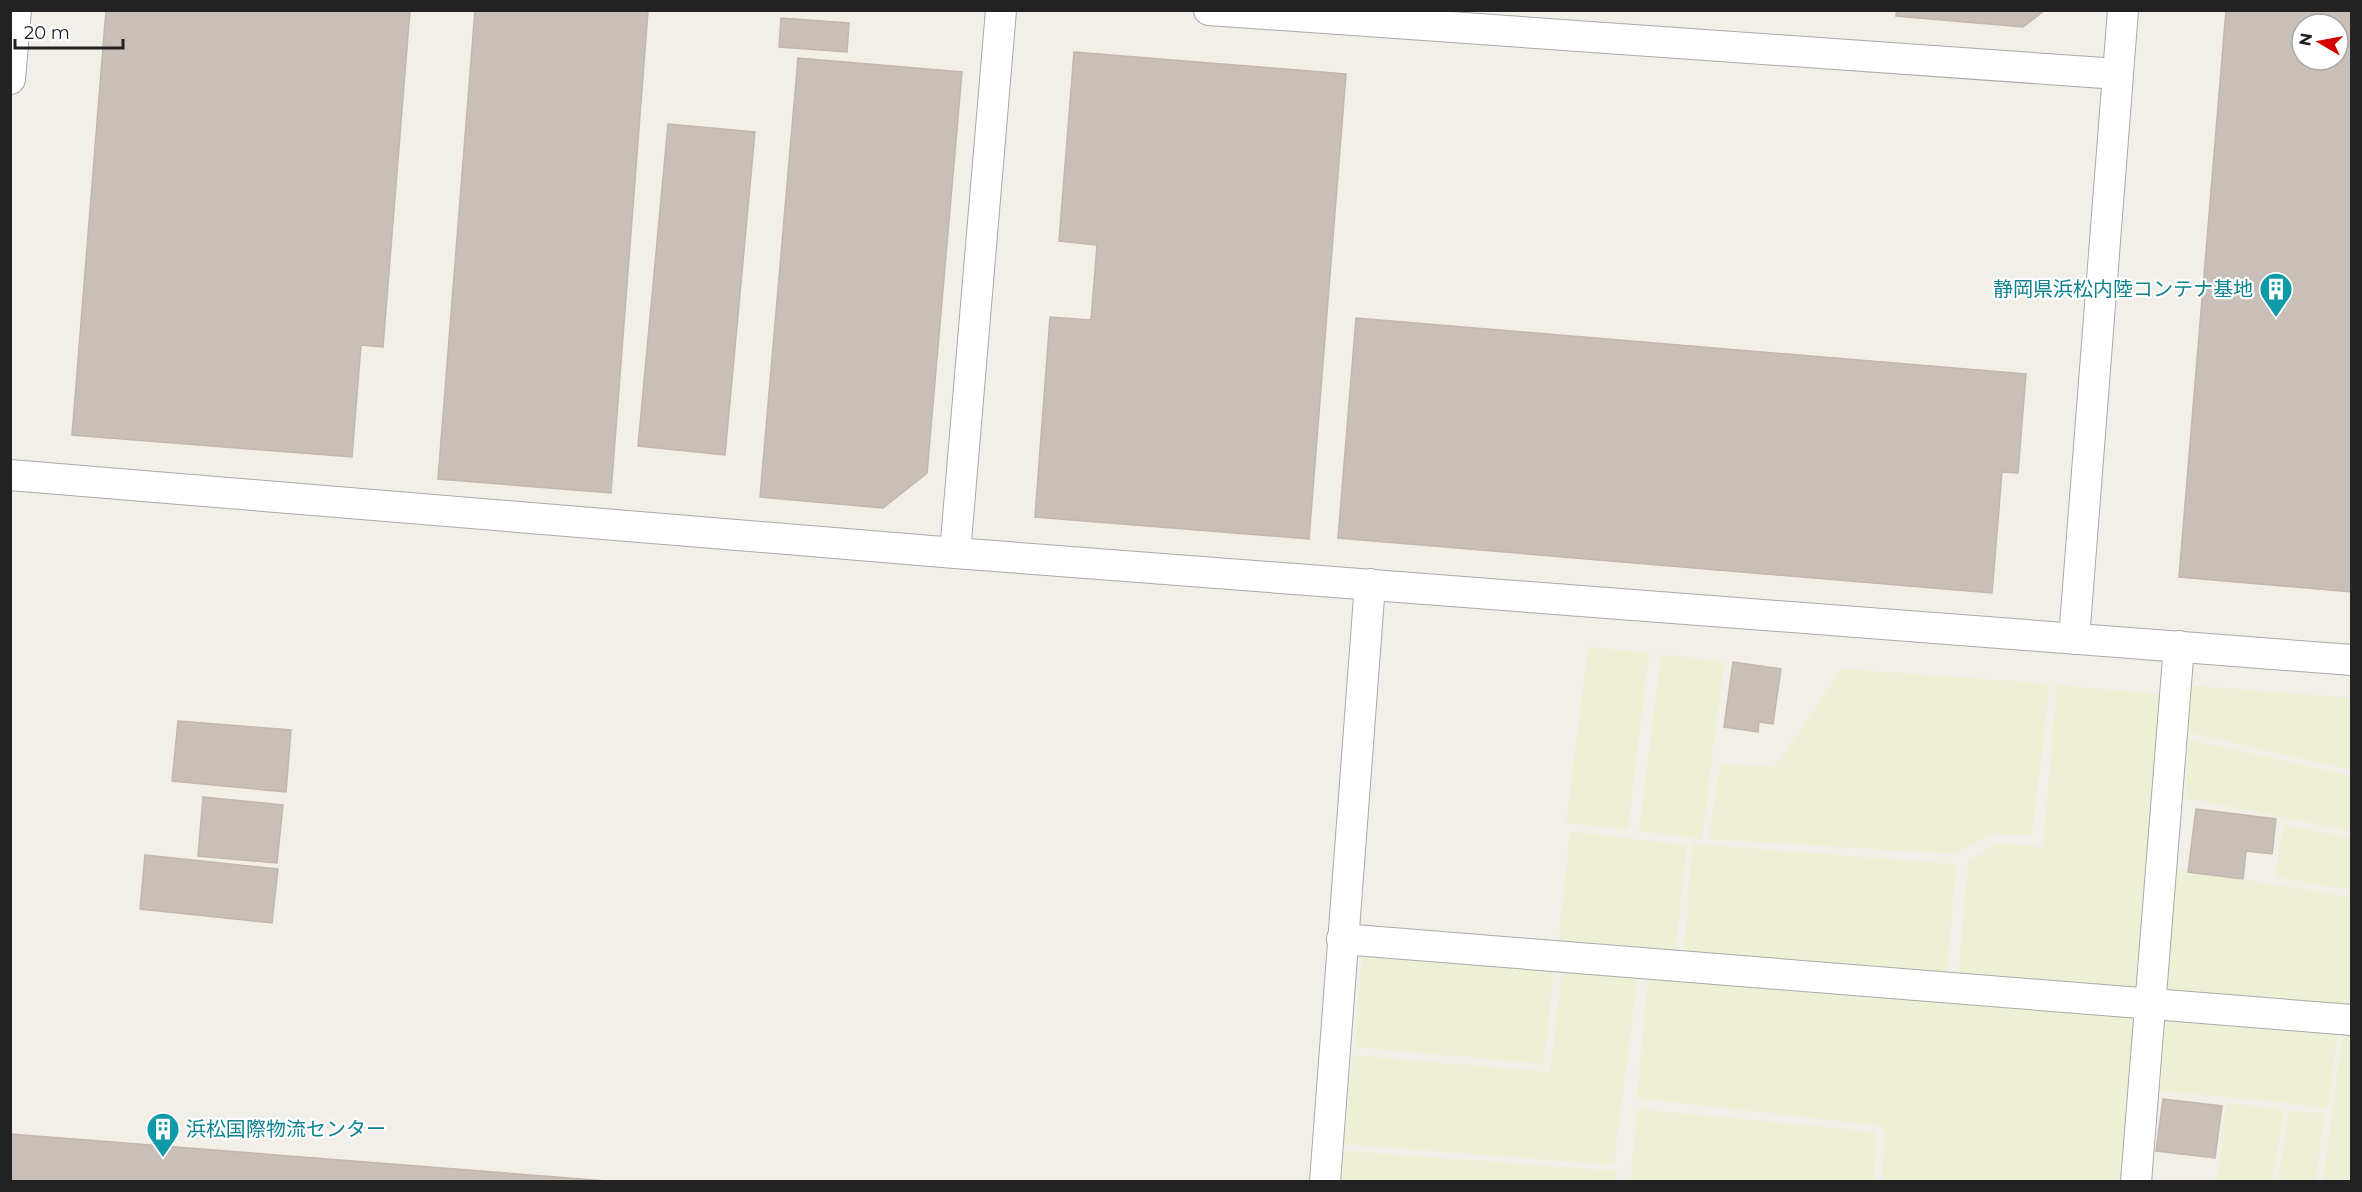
<svg xmlns="http://www.w3.org/2000/svg" width="2362" height="1192" font-family="Montserrat,'Noto Sans JP',sans-serif">
<style>
.farmland{fill:#eef0d5}
.building{fill:#c7bfb8;stroke:#c4b6ab;stroke-width:1.5;fill-rule:evenodd}
.lines{fill:none;stroke-linecap:round;stroke-linejoin:round}
.street-casing{stroke:#a9a9a9;stroke-width:32}
.street{stroke:#fff;stroke-width:30}
.labels{text-anchor:middle;stroke-width:4.5;stroke-linejoin:round;paint-order:stroke}
.culture-label{font-size:20px;fill:#0d838f;stroke:#fff;text-anchor:end}
</style>
<rect width="100%" height="100%" fill="#f2efe9"/>
<path class="farmland" d="M1588,647L1649,653L1628,829L1566,823Z
M1661,654L1724,662L1702,839L1639,831Z
M1842,669L2050,684L2032,835L1993,834L1955,854L1709,839L1720,764L1775,767Z
M2057,685L2160,694L2135,993L1958,978L1968,861L1998,843L2043,847Z
M2190,685L2351,698V770L2187,732Z
M2189,740L2351,776V831L2185,798Z
M2284,825L2351,838V890L2275,877Z
M1570,832L1687,845L1675,957L1558,945Z
M1692,844L1956,864L1947,976L1684,956Z
M2176,869L2351,897V1011L2164,996Z
M1362,953L1554,968L1544,1064L1355,1047Z
M1562,969L1638,974L1614,1165L1344,1144L1353,1055L1550,1072Z
M1648,976L2129,1017L2139,1025L2123,1181H1882L1884,1126L1637,1098Z
M2164,1015L2338,1029L2328,1109L2290,1103L2159,1091Z
M2343,1029H2351V1181L2323,1182Z
M2226,1103L2284,1109L2272,1181H2217Z
M1637,1109L1876,1132L1874,1181H1630Z
M2289,1110L2324,1114L2316,1181H2278Z
M1344,1151L1617,1171L1616,1182L1343,1181Z"/>
<path class="building" d="M106,10H410L383,347L361,345L352,457L72,435Z
M475,10L648,11L611,493L438,479Z
M1897,10H2045L2023,27L1896,16Z
M2226,10H2352V592L2179,577ZM2302,24H2338V60H2302Z
M781,18L849,23L847,52L779,47Z
M1074,52L1346,74L1309,539L1035,517L1050,317L1091,320L1097,245L1059,241Z
M798,58L962,72L927,473L883,508L760,497Z
M668,124L755,132L725,455L638,446Z
M1356,318L2026,374L2018,473L2002,472L1992,593L1338,538Z
M1733,662L1781,669L1773,724L1759,722L1758,732L1724,727Z
M178,721L291,730L286,792L172,781Z
M203,797L283,805L277,863L198,856Z
M2196,809L2276,819L2272,854L2246,851L2243,879L2188,872Z
M145,855L278,869L272,923L140,909Z
M2163,1099L2222,1106L2215,1158L2156,1151Z
M10,1134L620,1182H10Z"/>
<g class="lines">
<defs>
<path id="street" d="M1209,10L2118,74
M10,79L16,10
M10,475L955,553L2352,660
M955,553L1001,10
M2074,639L2123,10
M1342,939L2352,1020
M1325,1182L1370,584
M2136,1182L2179,646"/>
</defs>
<use href="#street" class="street-casing"/>
<use href="#street" class="street"/>
</g>
<defs>
<symbol id="building-pin" viewBox="-11 -11 22 30"><path d="M0 17L-7.5 6A9.5 9.5 0 1 1 7.5 6Z" fill="#0f9aa8" stroke="#fff"/><path d="M-4-6H4V6H1V3H-1V6H-4ZM-2.5-4.3h1.7v1.8h-1.7ZM.8-4.3h1.7v1.8H.8ZM-2.5-1h1.7V.8h-1.7ZM.8-1h1.7V.8H.8Z" fill="#fff"/></symbol>
</defs>
<g fill-rule="evenodd">
<use href="#building-pin" x="2257" y="270" width="38" height="52"/>
<use href="#building-pin" x="144" y="1110" width="38" height="52"/>
</g>
<g class="labels">
<g class="culture-label">
<text x="2253" y="296">静岡県浜松内陸コンテナ基地</text>
<text x="186" y="1136" text-anchor="start">浜松国際物流センター</text>
</g>
</g>
<rect width="2362" height="1192" fill="none" stroke="#222222" stroke-width="24"/>
<g transform="translate(2320 42) rotate(280)"><circle r="28" fill="#ffffff" stroke="#a7a7a7" stroke-width="1.5"/>
<path d="M0-4.5L10 22L0 15L-10 22Z" fill="#d40000"/>
<text y="-9" font-size="16" font-weight="bold" text-anchor="middle" fill="#222222">N</text>
</g>
<path d="M15 39v9h108v-9" fill="none" stroke="#222222" stroke-width="3"/>
<text x="24" y="39" font-size="18" fill="#222222" stroke="#ffffff" stroke-width="4.5" paint-order="stroke">20 m</text>
</svg>
